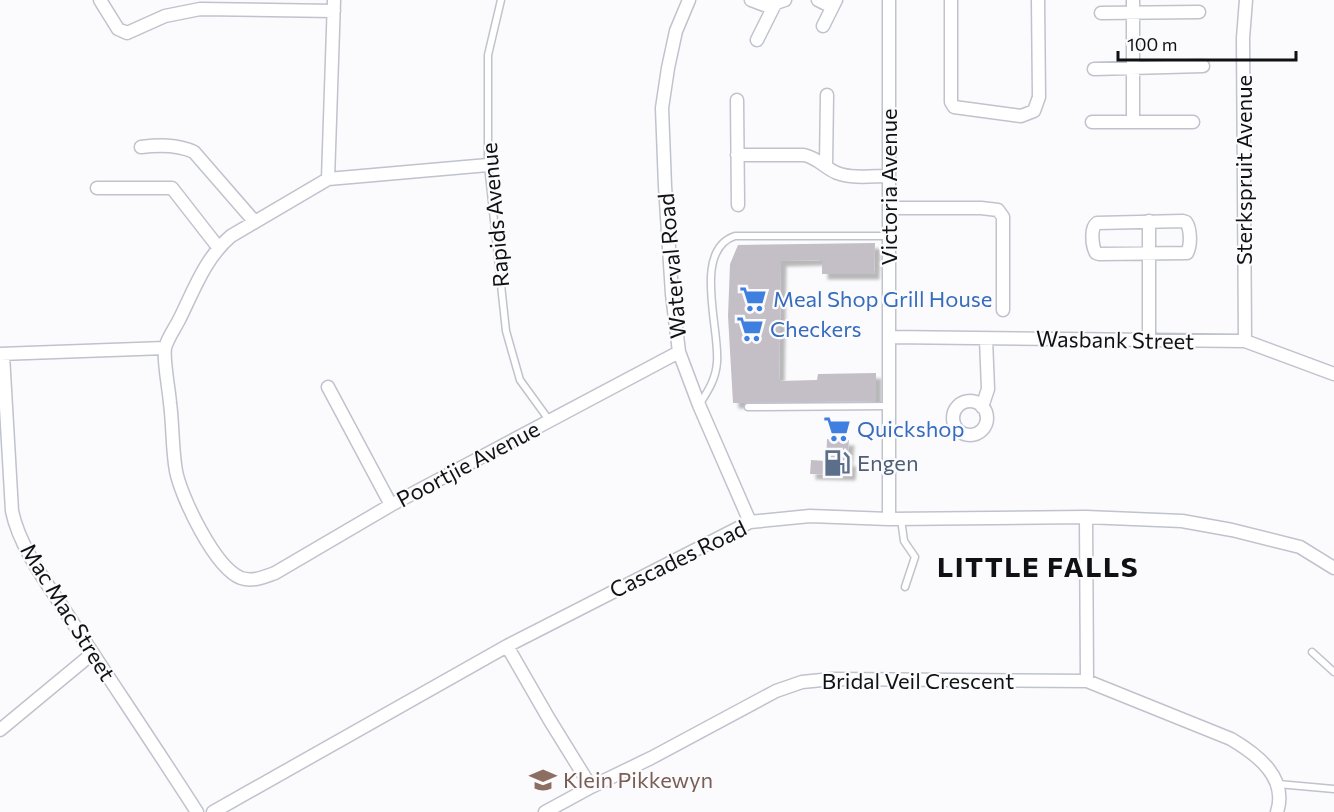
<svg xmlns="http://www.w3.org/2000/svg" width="1334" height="812" font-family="Commissioner,sans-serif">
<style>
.building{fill:#c4bec7;filter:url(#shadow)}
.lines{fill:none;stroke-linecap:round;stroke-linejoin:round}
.lane-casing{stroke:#c0c3cd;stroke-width:9}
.street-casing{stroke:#c0c3cd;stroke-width:15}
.lane{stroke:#fff;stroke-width:6}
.street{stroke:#fff;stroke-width:12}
.labels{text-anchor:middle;stroke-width:4.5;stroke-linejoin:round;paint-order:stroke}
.street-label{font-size:22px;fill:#101114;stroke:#fbfbfd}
.shop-label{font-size:22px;fill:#366cbe;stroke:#fbfbfd;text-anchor:start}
.service-label{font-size:22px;fill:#4e5e75;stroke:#fbfbfd;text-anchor:start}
.education-label{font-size:22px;fill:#785e54;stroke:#fbfbfd;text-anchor:start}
.district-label{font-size:28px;font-weight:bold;letter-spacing:1.5px;fill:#101114;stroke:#fbfbfd}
</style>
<defs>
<filter id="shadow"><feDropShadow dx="5.5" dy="5.5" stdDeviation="1.5" flood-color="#0004"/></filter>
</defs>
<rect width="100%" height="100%" fill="#fbfbfd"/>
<path class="building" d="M875,243L874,274H822V260L781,261L779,381L817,380L818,374L876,373V401L733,403L728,316L730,264L738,245Z
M827,439L849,440L847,461H851L850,475L810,474L811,460L826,461Z"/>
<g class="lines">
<defs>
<path id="lane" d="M501,0L488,55V165L506,331L520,380L549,420
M699,405C708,391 716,379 717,362C720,329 692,250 735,236H889
M748,407L889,406
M901,519L904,541L915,557L905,587
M1312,652L1334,672
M1278,784L1334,789"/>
<path id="street" d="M100,0L118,29L127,33L165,16L200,9L334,11
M689,0L676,31L668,68L662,108L665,186L672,294L679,352L699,405L750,522
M751,0L767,6L785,0
M818,0L832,7
M889,0V519
M951,0V102L954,107L1021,116L1034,111L1039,97L1038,0
M1101,13L1199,12
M823,26L836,0
M757,40L775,4
M1094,69L1203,66
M737,100L738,205
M1092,122H1193
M1133,122V0
M141,147C158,145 177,144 194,152L254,221
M737,155H804C818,158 825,168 837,173C853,179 873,176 889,176
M488,165L328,179L231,236C205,258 194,290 179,320C175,328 167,339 165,348C163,360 169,389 170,403C173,425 172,449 176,471C181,497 215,568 241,578C253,582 264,577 275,573L391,505L679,352
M826,166L827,95
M328,179L334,0
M97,188H172L218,247
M889,208H981L998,210L1003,217V310
M1183,221L1186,222C1191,229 1191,246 1187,253L1099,254L1096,253C1092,246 1090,228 1097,223Z
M890,337L1245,341L1334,374
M1149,340V221
M1245,341L1243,38L1246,0
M0,354L165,348
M3,355L12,511C20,550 52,590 73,623C114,686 156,748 197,812
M328,387L391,505
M953 418a17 17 0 1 1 34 0a17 17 0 1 1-34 0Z
M982,407L988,389L986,339
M1086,517L1087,681
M507,646L549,719L591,787
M0,730L93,653
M213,812L507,646L750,522L810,516L889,519L1086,517L1182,521L1232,530L1300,547L1334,568
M545,812L591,787L651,758L776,691L802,682L832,679L1087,681L1231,739C1258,755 1288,778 1277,812"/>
</defs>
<use href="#lane" class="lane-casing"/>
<use href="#street" class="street-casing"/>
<use href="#lane" class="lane"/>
<use href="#street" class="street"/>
</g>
<defs>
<symbol id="supermarket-bare" viewBox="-9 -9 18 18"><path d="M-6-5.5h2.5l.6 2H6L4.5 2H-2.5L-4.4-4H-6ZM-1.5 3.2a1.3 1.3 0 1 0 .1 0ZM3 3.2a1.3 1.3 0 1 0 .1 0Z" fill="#3f7fe0" stroke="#fbfbfd" stroke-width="2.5" paint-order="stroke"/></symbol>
<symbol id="fuel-bare" viewBox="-9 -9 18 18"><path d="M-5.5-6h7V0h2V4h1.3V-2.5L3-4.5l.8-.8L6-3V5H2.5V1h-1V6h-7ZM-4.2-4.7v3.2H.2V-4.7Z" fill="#5c6f8a" stroke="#fbfbfd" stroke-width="2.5" paint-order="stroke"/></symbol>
<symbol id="school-bare" viewBox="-9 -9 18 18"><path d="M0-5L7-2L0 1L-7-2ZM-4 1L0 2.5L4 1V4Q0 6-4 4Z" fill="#8d6e63" stroke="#fbfbfd" stroke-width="2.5" paint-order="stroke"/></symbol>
</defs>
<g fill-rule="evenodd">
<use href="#supermarket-bare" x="734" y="280" width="38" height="38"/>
<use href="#supermarket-bare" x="731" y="310" width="38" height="38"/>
<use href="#supermarket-bare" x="818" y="410" width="38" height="38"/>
<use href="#fuel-bare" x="818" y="444" width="38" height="38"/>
<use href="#school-bare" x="524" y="761" width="38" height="38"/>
</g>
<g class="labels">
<g class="street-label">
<text transform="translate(1244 170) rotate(-90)" y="8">Sterkspruit Avenue</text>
<text transform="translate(889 187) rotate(-90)" y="8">Victoria Avenue</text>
<text transform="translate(495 215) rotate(-95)" y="8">Rapids Avenue</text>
<text transform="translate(672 266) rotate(-95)" y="8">Waterval Road</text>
<text transform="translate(1115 340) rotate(1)" y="8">Wasbank Street</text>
<text transform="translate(468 464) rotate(-28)" y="8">Poortjie Avenue</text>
<text transform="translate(678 559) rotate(-26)" y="8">Cascades Road</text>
<text transform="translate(68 612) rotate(58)" y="8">Mac Mac Street</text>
<text x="918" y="689">Bridal Veil Crescent</text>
</g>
<g class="shop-label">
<text x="773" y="307">Meal Shop Grill House</text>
<text x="770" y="337">Checkers</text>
<text x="857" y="437">Quickshop</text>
</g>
<g class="service-label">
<text x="857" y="471">Engen</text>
</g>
<g class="education-label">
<text x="563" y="788">Klein Pikkewyn</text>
</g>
<g class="district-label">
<text x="1038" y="577">LITTLE FALLS</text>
</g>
</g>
<path d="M1118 51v9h178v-9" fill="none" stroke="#101114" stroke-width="3"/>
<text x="1127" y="51" font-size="18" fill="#101114" stroke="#fbfbfd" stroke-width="4.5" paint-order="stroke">100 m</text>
</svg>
